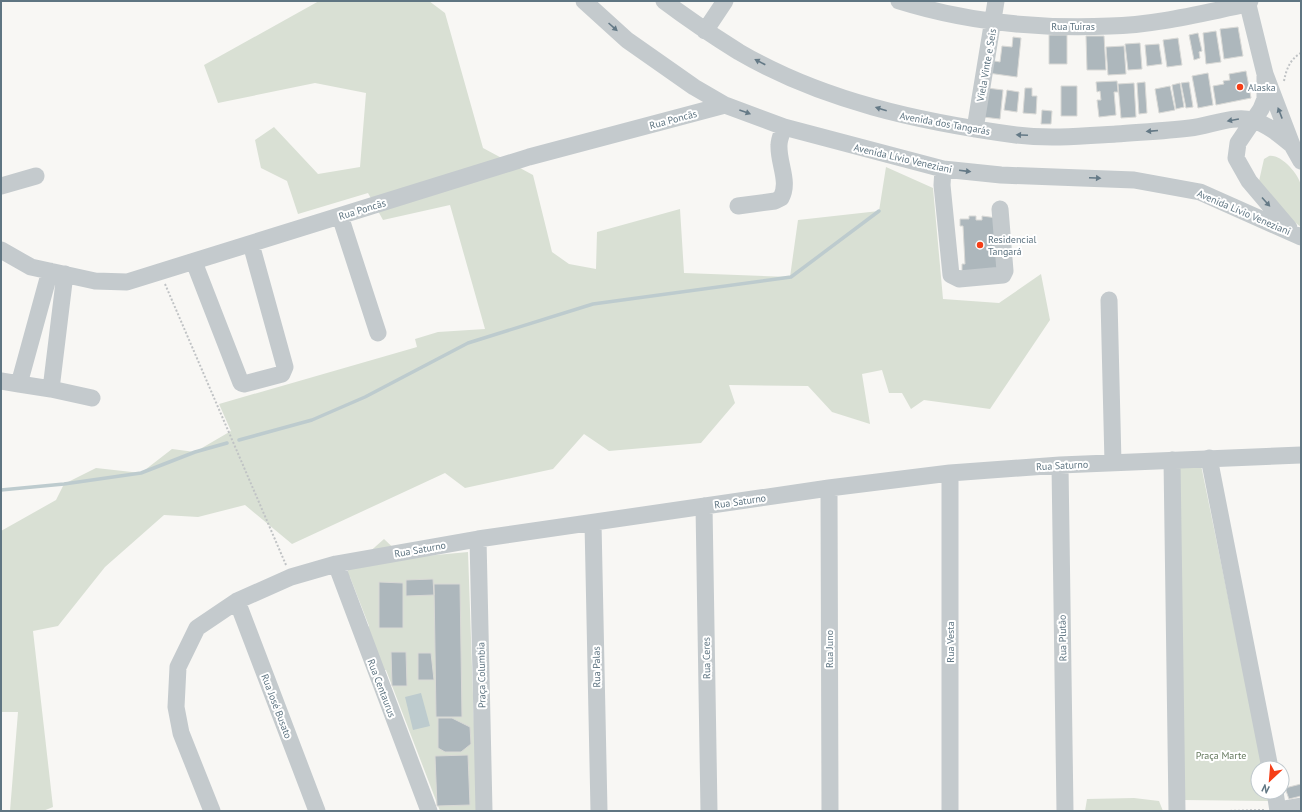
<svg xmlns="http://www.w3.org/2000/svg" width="1302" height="812" font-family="'PT Sans',sans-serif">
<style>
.green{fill:#d9e0d4}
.water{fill:#bdcbce}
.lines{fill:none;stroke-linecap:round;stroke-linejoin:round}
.stream{stroke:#bdcbce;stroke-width:3.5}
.building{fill:#adb7bc;stroke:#d9d9d6}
.path{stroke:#c0c3c5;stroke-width:2;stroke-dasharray:2 2;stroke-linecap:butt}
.minor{stroke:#c4cacd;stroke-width:17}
.oneway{fill:#647986}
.poi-dot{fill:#f53e17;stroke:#fff;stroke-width:1.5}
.labels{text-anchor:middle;stroke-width:4;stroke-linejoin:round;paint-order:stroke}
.street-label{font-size:10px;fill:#5f7582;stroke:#fff}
.poi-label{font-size:10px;fill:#5f7582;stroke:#fff;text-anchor:start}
.park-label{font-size:10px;fill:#667a5f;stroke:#fff}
</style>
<rect width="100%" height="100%" fill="#f8f7f4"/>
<path class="green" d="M319,1H429L445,13L483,148L533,175L552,252L569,264L596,269L597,232L680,209L684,273L790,277L798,220L879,211L886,167L933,188L943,299L999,303L1041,274L1050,320L990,409L924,400L911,409L902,393H889L882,370L862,374L870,424L832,412L808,386L729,385L735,403L701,443L609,451L584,434L553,469L465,488L445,473L292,544L245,505L198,517L164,515L105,567L58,626L33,631L53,807L43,811H10L18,712H1V531L56,500L64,484L96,468L141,473L172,449L195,452L231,431L219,404L417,347L415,339L438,332L485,329L450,205L383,220L368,193L298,214L287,181L261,168L255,140L274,127L318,174L360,167L366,93L315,83L218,103L204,65Z
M1269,156C1281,154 1299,174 1301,186C1302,199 1301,214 1301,227L1271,204L1259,181L1264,159Z
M1201,465L1263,768H1258V792H1268L1270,801L1183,800L1176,467Z
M384,539L404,558L468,552L477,811H440L386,670H383L359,638L369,626L350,577L345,574L348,571L345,564L357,563Z
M1134,798L1159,801L1163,811H1085L1087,799Z"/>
<path class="water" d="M421,693L430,726L413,730L405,697Z"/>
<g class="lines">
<path class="stream" d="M239,440L312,420L365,397L468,343L593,304L791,277L879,211
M1,490L64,484L141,473L195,452L227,443"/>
</g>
<path class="building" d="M1238,27L1243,56L1224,59L1220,29Z
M1216,31L1221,62L1206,64L1203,33Z
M1198,33L1202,51L1199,52L1200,58L1194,60L1189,35Z
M1049,35H1067V64H1049Z
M1086,36H1104L1106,70H1087Z
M1013,37L1021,38L1017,77L988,73L989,60L1000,62L1002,46L1012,47Z
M1178,38L1182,65L1167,67L1163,40Z
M1140,43L1142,69L1128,70L1125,44Z
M1159,44L1162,64L1147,66L1145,45Z
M1124,46L1126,74L1108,75L1106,47Z
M1246,71L1251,98L1216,105L1213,86L1224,84L1223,81L1230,80L1229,74Z
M1208,73L1213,105L1198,108L1192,76Z
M1117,81L1118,92H1114L1116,115L1099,117L1097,100H1101L1100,91L1097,92L1096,82Z
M1145,82L1147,113L1139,114L1137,83Z
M1189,82L1193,107L1186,108L1181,83Z
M1134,83L1136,117L1121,118L1118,84Z
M1180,83L1184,107L1176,109L1172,85Z
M1061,86H1077V116H1061Z
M1170,86L1175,110L1159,113L1155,89Z
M987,88L1003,90L1000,119L983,117Z
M1025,88H1032V96H1037L1036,114L1023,113Z
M1007,90L1019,92L1017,112L1004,110Z
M1042,110L1052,111L1051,124H1041Z
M969,216H976V220H982V216L997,218L999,272L962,273V264H965L963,226H960V219H969Z
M433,579L434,595L406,596V580Z
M379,582L403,583V628H379Z
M434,584H460L462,717H436Z
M391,652H406L407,686H392Z
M418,653H431L434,680H418Z
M438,718H452L470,727L471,744L461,752H445L438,748Z
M468,755L470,805L437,806L435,756Z
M1301,784V796L1289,799L1285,788Z"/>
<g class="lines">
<path class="path" d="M1284,81C1286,70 1290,59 1301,53
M165,284L286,565
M1226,811L1264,810"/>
<path class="minor" d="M584,1L627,40L694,87L725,105L784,127L943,169L1001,175L1134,180L1200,192L1301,237
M664,1C688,19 713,36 739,52C823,101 920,122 1016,135C1049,139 1083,136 1116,134C1141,132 1166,131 1190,128C1209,126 1233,115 1252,120C1267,124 1280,135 1292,145
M899,1C966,22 1039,29 1110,26C1156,25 1202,13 1248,4L1250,1
M1247,1L1265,74L1292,145L1301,161
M705,31L725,1
M1265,74V99L1261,109L1238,143L1236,158L1249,181L1289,228
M975,129L996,1
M943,169L942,185L951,275L959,279L1003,275L1005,271L1000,209
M1,186L36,176
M738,206L775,201L781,198C790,182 778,163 779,145C779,139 782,133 784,127
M340,216L378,333
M1,250L31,267L95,281L127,282L529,157L725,105
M194,262L241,383L244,384L282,374L285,367L251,244
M50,271L19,384L51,389L65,274
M1109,300L1113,463
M1,381L19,384
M51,389L92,398
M1209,458L1270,768
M1172,460L1177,811
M1060,465L1065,811
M950,473V811
M829,488L830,811
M704,506L709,811
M593,523L599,811
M478,539L484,811
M336,564L429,811
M237,601L317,811
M1275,792L1278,811
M1278,810L1301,806
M212,811L181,733L176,707L178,667L197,628L237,601L291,577L336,564L478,539L829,488L950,473L1060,465L1301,455"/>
</g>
<defs><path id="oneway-solid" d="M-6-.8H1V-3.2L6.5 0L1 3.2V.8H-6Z"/></defs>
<g class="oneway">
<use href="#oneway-solid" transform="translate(613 27) rotate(42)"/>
<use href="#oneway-solid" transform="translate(760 62) rotate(-153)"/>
<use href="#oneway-solid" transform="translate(881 109) rotate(-163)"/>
<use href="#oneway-solid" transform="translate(745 112) rotate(20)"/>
<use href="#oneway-solid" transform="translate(1280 113) rotate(-111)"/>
<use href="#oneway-solid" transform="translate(1233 120) rotate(170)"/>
<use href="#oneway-solid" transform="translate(1152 131) rotate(175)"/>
<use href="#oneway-solid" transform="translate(1022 135) rotate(-177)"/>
<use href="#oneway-solid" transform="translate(965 171) rotate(7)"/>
<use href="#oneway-solid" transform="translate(1095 178) rotate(3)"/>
<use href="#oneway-solid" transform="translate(1266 202) rotate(48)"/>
</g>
<g class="poi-dot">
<circle cx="1240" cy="87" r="4"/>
<circle cx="980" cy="245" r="4"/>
</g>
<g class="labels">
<g class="street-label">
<text x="1073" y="30">Rua Tuiras</text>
<text transform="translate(986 65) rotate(-80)" y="4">Viela Vinte e Seis</text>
<text transform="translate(673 119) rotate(-15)" y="4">Rua Poncãs</text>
<text transform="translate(945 123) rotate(10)" y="4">Avenida dos Tangarás</text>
<text transform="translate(903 158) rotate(13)" y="4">Avenida Lívio Veneziani</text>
<text transform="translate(362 209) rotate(-17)" y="4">Rua Poncãs</text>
<text transform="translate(1244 212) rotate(23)" y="4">Avenida Lívio Veneziani</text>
<text transform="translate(1062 465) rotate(-3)" y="4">Rua Saturno</text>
<text transform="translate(740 501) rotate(-8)" y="4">Rua Saturno</text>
<text transform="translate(420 549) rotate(-10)" y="4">Rua Saturno</text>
<text transform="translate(1062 638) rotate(-91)" y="4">Rua Plutão</text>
<text transform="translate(950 642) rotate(-90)" y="4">Rua Vesta</text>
<text transform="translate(829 649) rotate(-90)" y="4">Rua Juno</text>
<text transform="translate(706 658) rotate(-91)" y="4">Rua Ceres</text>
<text transform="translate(596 667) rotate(-91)" y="4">Rua Palas</text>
<text transform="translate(481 675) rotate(-91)" y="4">Praça Columbia</text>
<text transform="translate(382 688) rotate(69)" y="4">Rua Centaurus</text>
<text transform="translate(277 706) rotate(69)" y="4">Rua José Busato</text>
</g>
<g class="poi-label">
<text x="1248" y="91">Alaska</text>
<text x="988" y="243">Residencial<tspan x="988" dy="12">Tangará</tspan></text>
</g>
<g class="park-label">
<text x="1221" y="759">Praça Marte</text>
</g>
</g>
<rect width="1302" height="812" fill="none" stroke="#5f7582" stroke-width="4"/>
<g transform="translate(1270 780) rotate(206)"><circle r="19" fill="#ffffff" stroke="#bfc8cd"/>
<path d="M0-3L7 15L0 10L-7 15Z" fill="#f53e17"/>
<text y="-6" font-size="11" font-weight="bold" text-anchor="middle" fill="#5f7582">N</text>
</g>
</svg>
